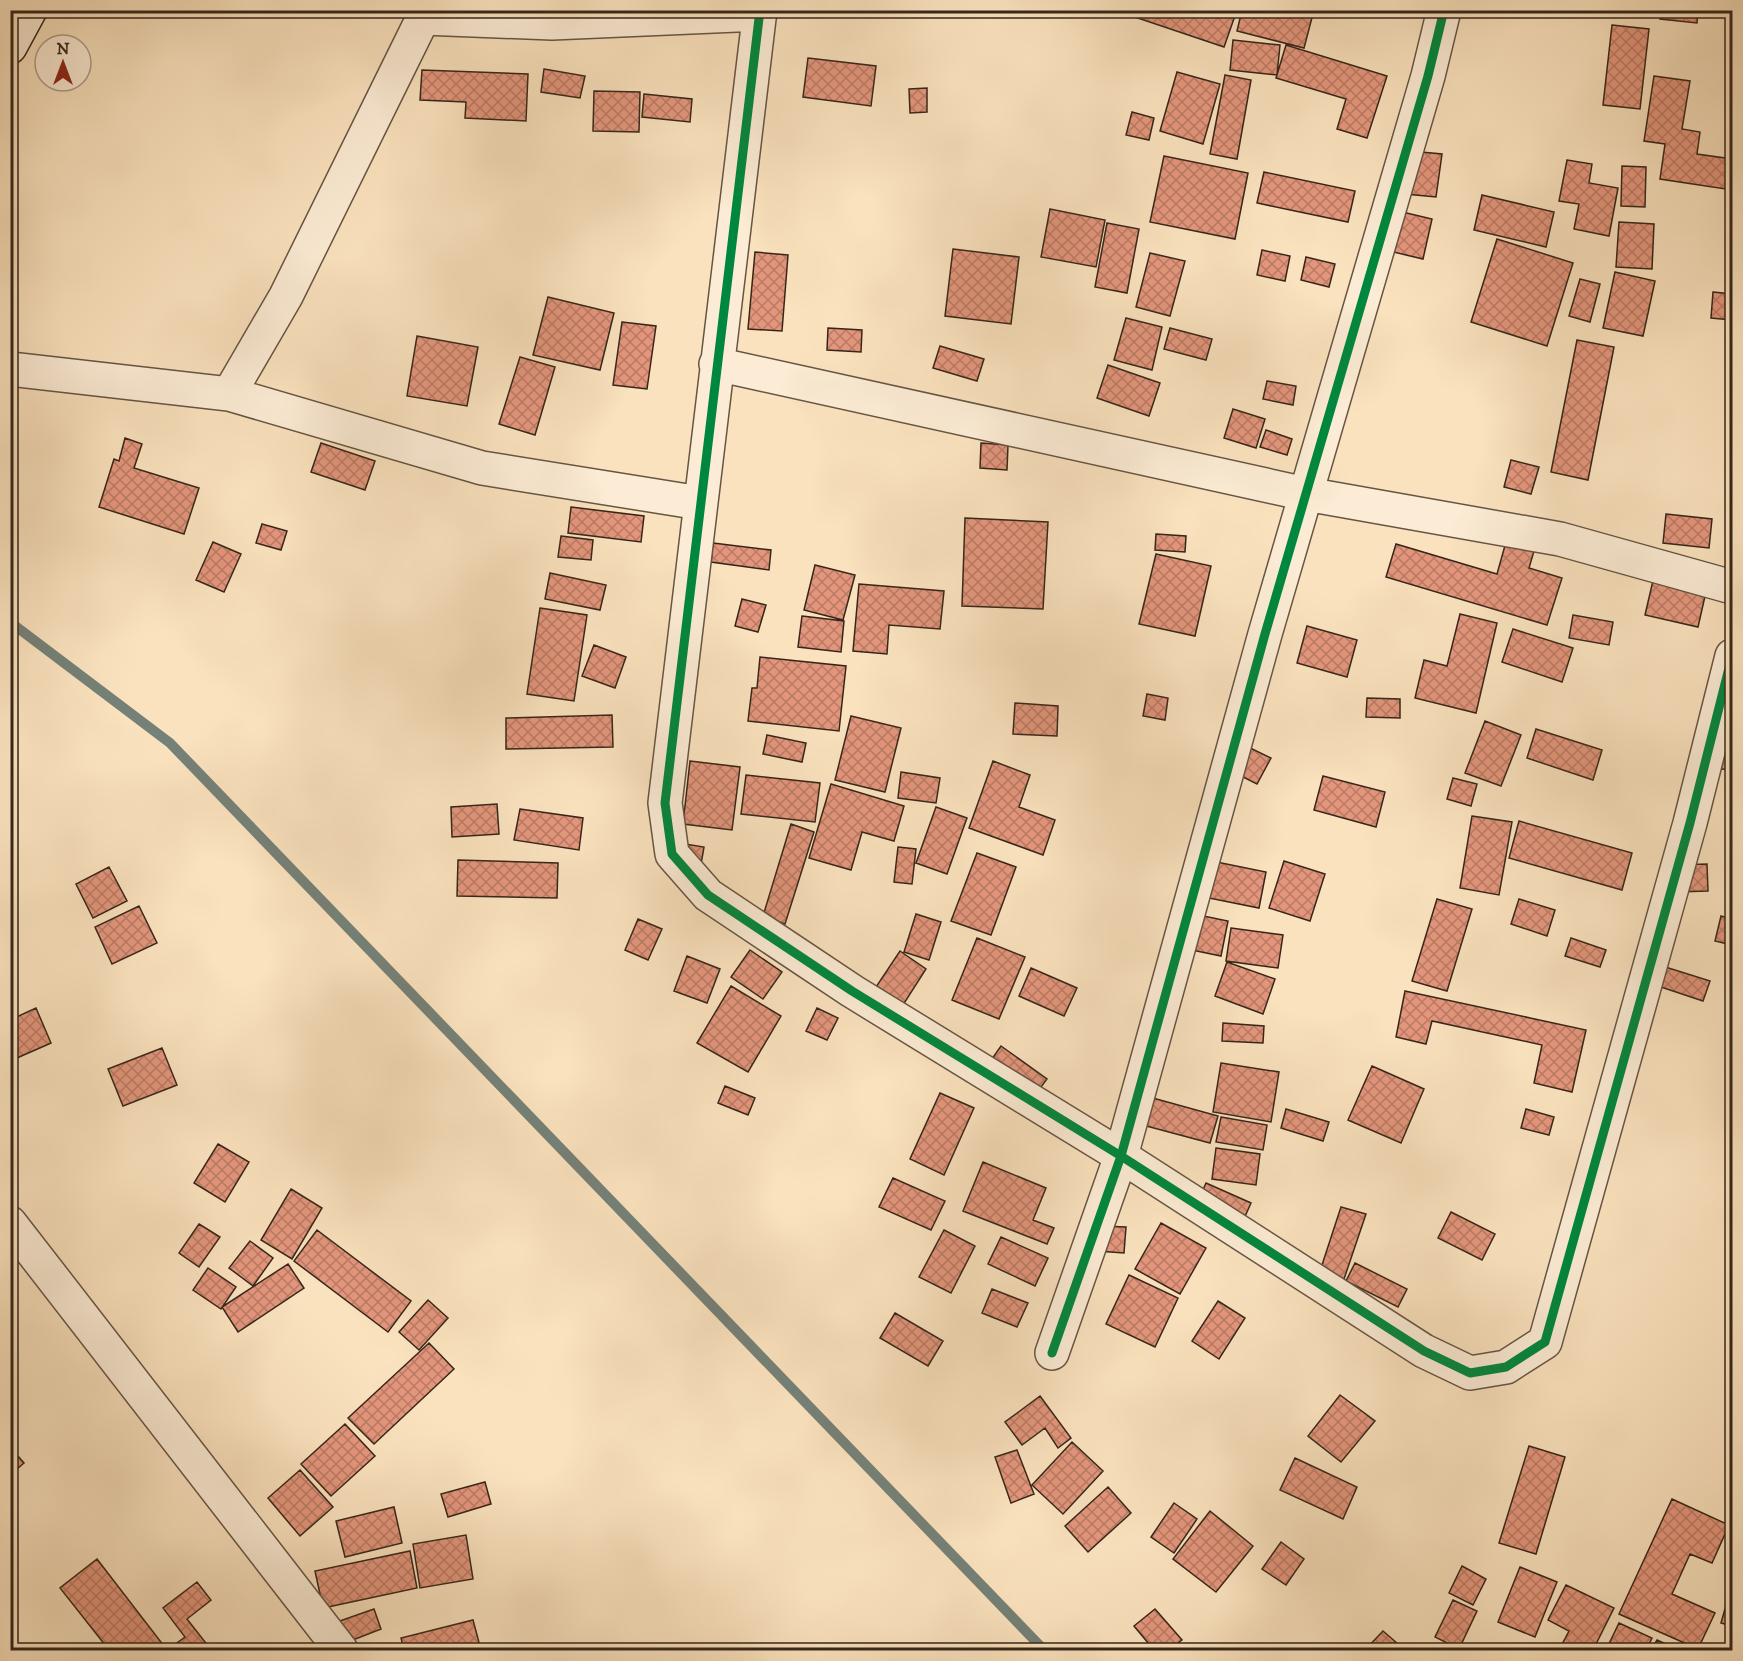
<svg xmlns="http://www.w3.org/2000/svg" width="1743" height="1661" font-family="'IM FELL DW Pica',serif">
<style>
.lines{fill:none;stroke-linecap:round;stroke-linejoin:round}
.stream{stroke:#758178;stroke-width:10}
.building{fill:url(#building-cross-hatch);stroke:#36261a;stroke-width:1.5}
.minor-casing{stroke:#675543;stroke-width:36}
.secondary-casing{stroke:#36261a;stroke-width:36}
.minor{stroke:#fcecd5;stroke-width:33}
.secondary{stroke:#fcecd5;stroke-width:33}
.cycleway-casing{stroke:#fcecd5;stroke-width:13}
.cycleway{stroke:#00873e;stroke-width:9}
</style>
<defs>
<pattern id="building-cross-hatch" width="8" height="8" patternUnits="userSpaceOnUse" patternTransform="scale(1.5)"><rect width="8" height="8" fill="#e4967c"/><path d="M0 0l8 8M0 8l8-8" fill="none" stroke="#ba7a65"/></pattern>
</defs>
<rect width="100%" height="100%" fill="#fae2be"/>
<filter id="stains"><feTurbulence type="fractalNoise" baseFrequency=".00333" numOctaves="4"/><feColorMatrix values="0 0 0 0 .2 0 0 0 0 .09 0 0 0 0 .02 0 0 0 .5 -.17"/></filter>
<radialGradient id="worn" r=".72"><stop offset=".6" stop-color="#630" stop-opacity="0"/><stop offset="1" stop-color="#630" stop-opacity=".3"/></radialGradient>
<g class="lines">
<path class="stream" d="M10,622L170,743L1044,1650"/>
</g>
<path class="building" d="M1114,10H1237L1224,47Z
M1242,10H1314L1304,48L1237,31Z
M1661,10H1698L1697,23L1660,19Z
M1612,25L1649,29L1640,109L1603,105Z
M1233,40L1280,45L1277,75L1230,70Z
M1286,45L1387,76L1367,138L1337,129L1346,99L1276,78Z
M808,58L876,66L871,106L803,97Z
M1732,58V87L1726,85Z
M544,69L585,76L580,98L541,92Z
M422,70L528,74L526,121L465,118L466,102L420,100Z
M1177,72L1220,84L1203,144L1160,131Z
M1225,75L1251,80L1237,159L1210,154Z
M1654,76L1690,81L1682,129L1700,132L1697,154L1732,159V190L1660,179L1665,144L1644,141Z
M927,88V112L910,113L909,89Z
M594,91L640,92L639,132L593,131Z
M644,94L692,99L690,122L642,117Z
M1132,112L1154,118L1149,140L1126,135Z
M1410,151L1442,154L1436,197L1405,194Z
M1164,156L1248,173L1235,239L1150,222Z
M1567,160L1592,164L1589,183L1618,188L1609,236L1574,229L1579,204L1559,201Z
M1622,166L1646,167L1645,207L1621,206Z
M1264,172L1355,191L1348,222L1257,203Z
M1482,195L1554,212L1546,247L1474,230Z
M1050,209L1105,220L1096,267L1041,257Z
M1394,210L1432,219L1423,259L1385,250Z
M1619,222L1654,224L1652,269L1616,267Z
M1107,223L1139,229L1127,293L1095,287Z
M1497,239L1573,263L1547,346L1471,322Z
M953,249L1019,257L1011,324L945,316Z
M1262,250L1290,256L1285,281L1257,275Z
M755,252L788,255L782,331L748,329Z
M1150,253L1185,261L1170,316L1136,307Z
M1306,257L1335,264L1329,287L1301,280Z
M1615,272L1655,281L1643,336L1603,328Z
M1580,279L1600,284L1590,322L1569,316Z
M1713,292L1732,294V320L1711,318Z
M548,297L614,313L600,370L533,355Z
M1126,318L1162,327L1152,370L1114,360Z
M622,322L656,326L647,389L613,385Z
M828,328L862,330L861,352L827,350Z
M1170,328L1212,339L1206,360L1164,349Z
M417,336L478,347L467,406L407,396Z
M1577,340L1614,347L1588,480L1551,472Z
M940,346L984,359L977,381L933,368Z
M520,357L555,367L535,435L499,424Z
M1108,365L1160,383L1149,416L1097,398Z
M1267,381L1296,386L1293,405L1263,399Z
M1233,409L1265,419L1256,448L1224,438Z
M1266,430L1292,439L1287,455L1260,447Z
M125,438L142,444L134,468L199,488L184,534L99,507L114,459L119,461Z
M321,443L375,461L365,490L311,472Z
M981,443L1008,445L1007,470L980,468Z
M1511,460L1539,467L1531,494L1504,487Z
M571,507L644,516L641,542L568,533Z
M1666,514L1712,519L1709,548L1663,543Z
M965,518L1048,522L1043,609L962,606Z
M262,524L287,531L281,550L256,543Z
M1156,534L1186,536L1185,552L1155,550Z
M561,536L593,540L591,560L558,557Z
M213,542L241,554L224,592L196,580Z
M1506,542L1534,551L1529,568L1562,578L1547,625L1386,577L1396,544L1497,574Z
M713,543L771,550L769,570L711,562Z
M1156,554L1211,566L1195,636L1139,624Z
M815,565L855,575L843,620L804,610Z
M1655,572L1708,583L1698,627L1645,615Z
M550,573L606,585L600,610L545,599Z
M859,584L944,591L940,629L889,625L887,654L853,651Z
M742,599L766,605L758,632L735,626Z
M540,608L587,615L574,701L527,694Z
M1460,614L1497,623L1476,713L1415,698L1424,660L1447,666Z
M1573,615L1613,622L1609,645L1569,638Z
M802,616L844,621L841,652L798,647Z
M1307,626L1357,640L1347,677L1297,663Z
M1513,629L1573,648L1562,682L1502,662Z
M594,645L626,657L615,688L582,676Z
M760,657L846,666L839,731L748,721L752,688H757Z
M1147,694L1168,698L1165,720L1143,716Z
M1367,698L1400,699V718L1366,717Z
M1015,703L1058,706L1057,736L1013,734Z
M612,715L613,747L506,749V718Z
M851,716L901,728L885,792L835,780Z
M1485,721L1521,735L1501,786L1465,773Z
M1536,729L1602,750L1593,780L1527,758Z
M1714,729L1732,733V771L1708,766Z
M767,735L806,743L802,762L763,754Z
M1244,745L1271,758L1257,784L1231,771Z
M690,761L740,767L732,830L683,824Z
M993,761L1030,775L1019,807L1055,820L1043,855L969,828Z
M901,772L940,778L936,803L898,798Z
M746,775L820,783L815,822L741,814Z
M1323,776L1385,792L1376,827L1314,810Z
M1453,778L1477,784L1471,806L1447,799Z
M831,784L904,806L894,841L862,832L851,870L809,858Z
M497,804L499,834L452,837L451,807Z
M936,807L967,818L947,874L916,863Z
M520,809L583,818L579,850L514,840Z
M1472,816L1512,822L1499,895L1460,888Z
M1519,821L1632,853L1622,890L1509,858Z
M791,824L814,832L785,924L763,916Z
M667,841L704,847L700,870Z
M898,847L916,849L912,884L894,882Z
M977,853L1016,867L991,935L951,921Z
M1197,858L1266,872L1259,908L1189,894Z
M458,860L558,863L557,898L457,896Z
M1284,861L1325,874L1310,921L1269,908Z
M1707,864L1708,891L1676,892L1675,865Z
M109,867L127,901L93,918L76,884Z
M1437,899L1472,909L1447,991L1412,981Z
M1519,899L1555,910L1547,936L1511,924Z
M139,906L157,943L112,964L95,927Z
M1189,913L1228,921L1221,956L1182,948Z
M916,914L941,922L929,960L904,952Z
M1721,916L1732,919V945L1715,941Z
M638,919L662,929L648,960L625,950Z
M1231,928L1283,935L1278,968L1226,961Z
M977,938L1025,957L999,1019L952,1000Z
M1571,938L1606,950L1600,967L1565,956Z
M750,950L782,972L763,999L731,977Z
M900,951L926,969L903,1005L876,987Z
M687,956L720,969L707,1003L674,991Z
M1227,962L1275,979L1263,1014L1215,996Z
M1659,965L1710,981L1703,1001L1652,984Z
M1031,968L1077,988L1064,1016L1019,996Z
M731,986L781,1016L748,1072L697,1043Z
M1405,991L1586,1030L1572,1092L1534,1083L1542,1045L1432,1021L1426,1044L1396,1037Z
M36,1008L51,1043L10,1061V1020Z
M817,1008L838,1018L827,1040L806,1031Z
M1223,1023L1264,1026L1263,1043L1222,1041Z
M1001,1046L1047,1079L1035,1095L989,1063Z
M162,1048L177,1085L123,1106L108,1069Z
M1221,1063L1279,1072L1271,1122L1213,1112Z
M1372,1066L1424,1089L1401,1143L1348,1120Z
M725,1086L755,1098L748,1115L718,1103Z
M940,1093L974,1108L944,1175L910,1159Z
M1142,1095L1218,1116L1210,1143L1135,1123Z
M1286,1109L1329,1122L1323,1141L1281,1128Z
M1526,1109L1554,1117L1549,1135L1521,1128Z
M1221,1117L1267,1125L1263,1150L1216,1142Z
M218,1144L249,1162L225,1202L194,1183Z
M1216,1148L1260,1154L1256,1185L1212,1179Z
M983,1162L1046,1188L1033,1220L1054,1228L1047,1244L963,1211Z
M893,1178L945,1201L931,1230L879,1207Z
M1206,1183L1251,1203L1243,1221L1198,1201Z
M291,1189L322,1208L292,1259L261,1240Z
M1341,1207L1366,1214L1344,1279L1320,1271Z
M1451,1212L1495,1234L1482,1260L1438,1238Z
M1161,1223L1206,1248L1180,1294L1135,1269Z
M199,1224L220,1237L199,1267L179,1253Z
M1100,1226L1126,1227L1124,1253L1097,1251Z
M317,1230L411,1301L388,1332L294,1261Z
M944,1230L975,1246L951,1293L919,1277Z
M1001,1237L1048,1258L1035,1286L988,1264Z
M250,1241L273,1258L253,1286L229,1268Z
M1355,1263L1407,1289L1398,1307L1346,1281Z
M288,1264L304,1288L238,1332L222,1307Z
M208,1268L236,1287L221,1309L193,1290Z
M1129,1275L1178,1298L1155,1347L1106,1324Z
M992,1289L1028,1303L1017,1327L982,1313Z
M428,1300L448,1318L419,1350L399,1332Z
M1218,1301L1245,1318L1219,1359L1192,1341Z
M895,1313L943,1341L928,1366L880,1338Z
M429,1343L454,1369L374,1444L348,1418Z
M1340,1395L1375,1421L1341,1462L1308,1436Z
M1040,1396L1071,1438L1058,1448L1045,1428L1022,1445L1005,1422Z
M345,1424L375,1456L331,1496L301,1464Z
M1072,1442L1103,1471L1063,1514L1032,1485Z
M1529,1446L1565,1457L1536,1554L1499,1543Z
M10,1447L24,1463L10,1475Z
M1017,1450L1034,1494L1011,1503L995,1457Z
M1295,1458L1357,1487L1343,1519L1280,1490Z
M300,1470L333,1507L300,1536L268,1498Z
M485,1482L491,1504L448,1517L441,1494Z
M1108,1487L1131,1513L1088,1552L1065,1526Z
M1672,1499L1729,1525L1712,1563L1690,1554L1672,1594L1715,1613L1698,1649L1619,1614Z
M1174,1503L1197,1519L1174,1553L1151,1537Z
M394,1507L402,1543L345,1557L336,1521Z
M1210,1511L1253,1546L1216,1592L1173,1559Z
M466,1535L473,1579L420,1588L413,1544Z
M1281,1542L1304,1559L1286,1585L1262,1569Z
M410,1551L417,1588L323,1608L315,1571Z
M97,1559L167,1650L185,1637L163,1608L197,1582L211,1600L187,1619L209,1647L204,1650H109L60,1588Z
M1462,1566L1486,1579L1473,1605L1449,1593Z
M1520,1567L1557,1582L1535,1637L1498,1622Z
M1566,1585L1614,1608L1593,1650H1559L1569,1631L1548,1620Z
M1730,1591H1732V1626L1721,1623Z
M1453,1600L1477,1611L1459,1649L1435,1637Z
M374,1609L381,1629L345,1643L337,1622Z
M1155,1609L1182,1640L1169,1650H1154L1134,1626Z
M473,1620L481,1650H404L401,1638Z
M1619,1623L1652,1638L1646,1650H1606Z
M1383,1631L1405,1650H1365Z
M1657,1640L1679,1650H1651Z
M1501,1645L1512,1650H1497Z"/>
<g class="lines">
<defs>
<path id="minor" d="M760,10L665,803L672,854L708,895L852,991L1121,1156L1424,1351L1470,1373L1506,1367L1545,1342L1690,823L1732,656
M716,364L1306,494L1560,539L1732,587
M10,369L229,394L482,468L700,503
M229,394L286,296L423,18L552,23L760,14
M10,1223L341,1650
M1052,1353L1121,1156L1265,634L1428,76L1444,10"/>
<path id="secondary" d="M10,47L30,10"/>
</defs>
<use href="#minor" class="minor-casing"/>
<use href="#secondary" class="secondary-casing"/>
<use href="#minor" class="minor"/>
<use href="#secondary" class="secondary"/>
<defs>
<path id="cycleway" d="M760,10L665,803L672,854L708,895L852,991L1121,1156L1424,1351L1470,1373L1506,1367L1545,1342L1690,823L1732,656
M1052,1353L1121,1156L1265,634L1428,76L1444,10"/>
</defs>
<use href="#cycleway" class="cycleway-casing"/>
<use href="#cycleway" class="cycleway"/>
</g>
<rect width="1743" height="1661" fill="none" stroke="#fae2be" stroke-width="36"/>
<rect x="12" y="12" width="1719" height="1637" fill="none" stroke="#36261a" stroke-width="3"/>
<rect x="18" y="18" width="1707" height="1625" fill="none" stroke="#36261a" stroke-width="1.5"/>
<g transform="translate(63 63)"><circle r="28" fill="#fcecd5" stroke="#ad9d8a" stroke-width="1.5"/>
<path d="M0-4.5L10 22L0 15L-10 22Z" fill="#8f2418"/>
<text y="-9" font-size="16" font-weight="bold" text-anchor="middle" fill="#36261a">N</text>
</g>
<rect width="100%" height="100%" filter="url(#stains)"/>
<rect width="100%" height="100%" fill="url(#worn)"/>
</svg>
